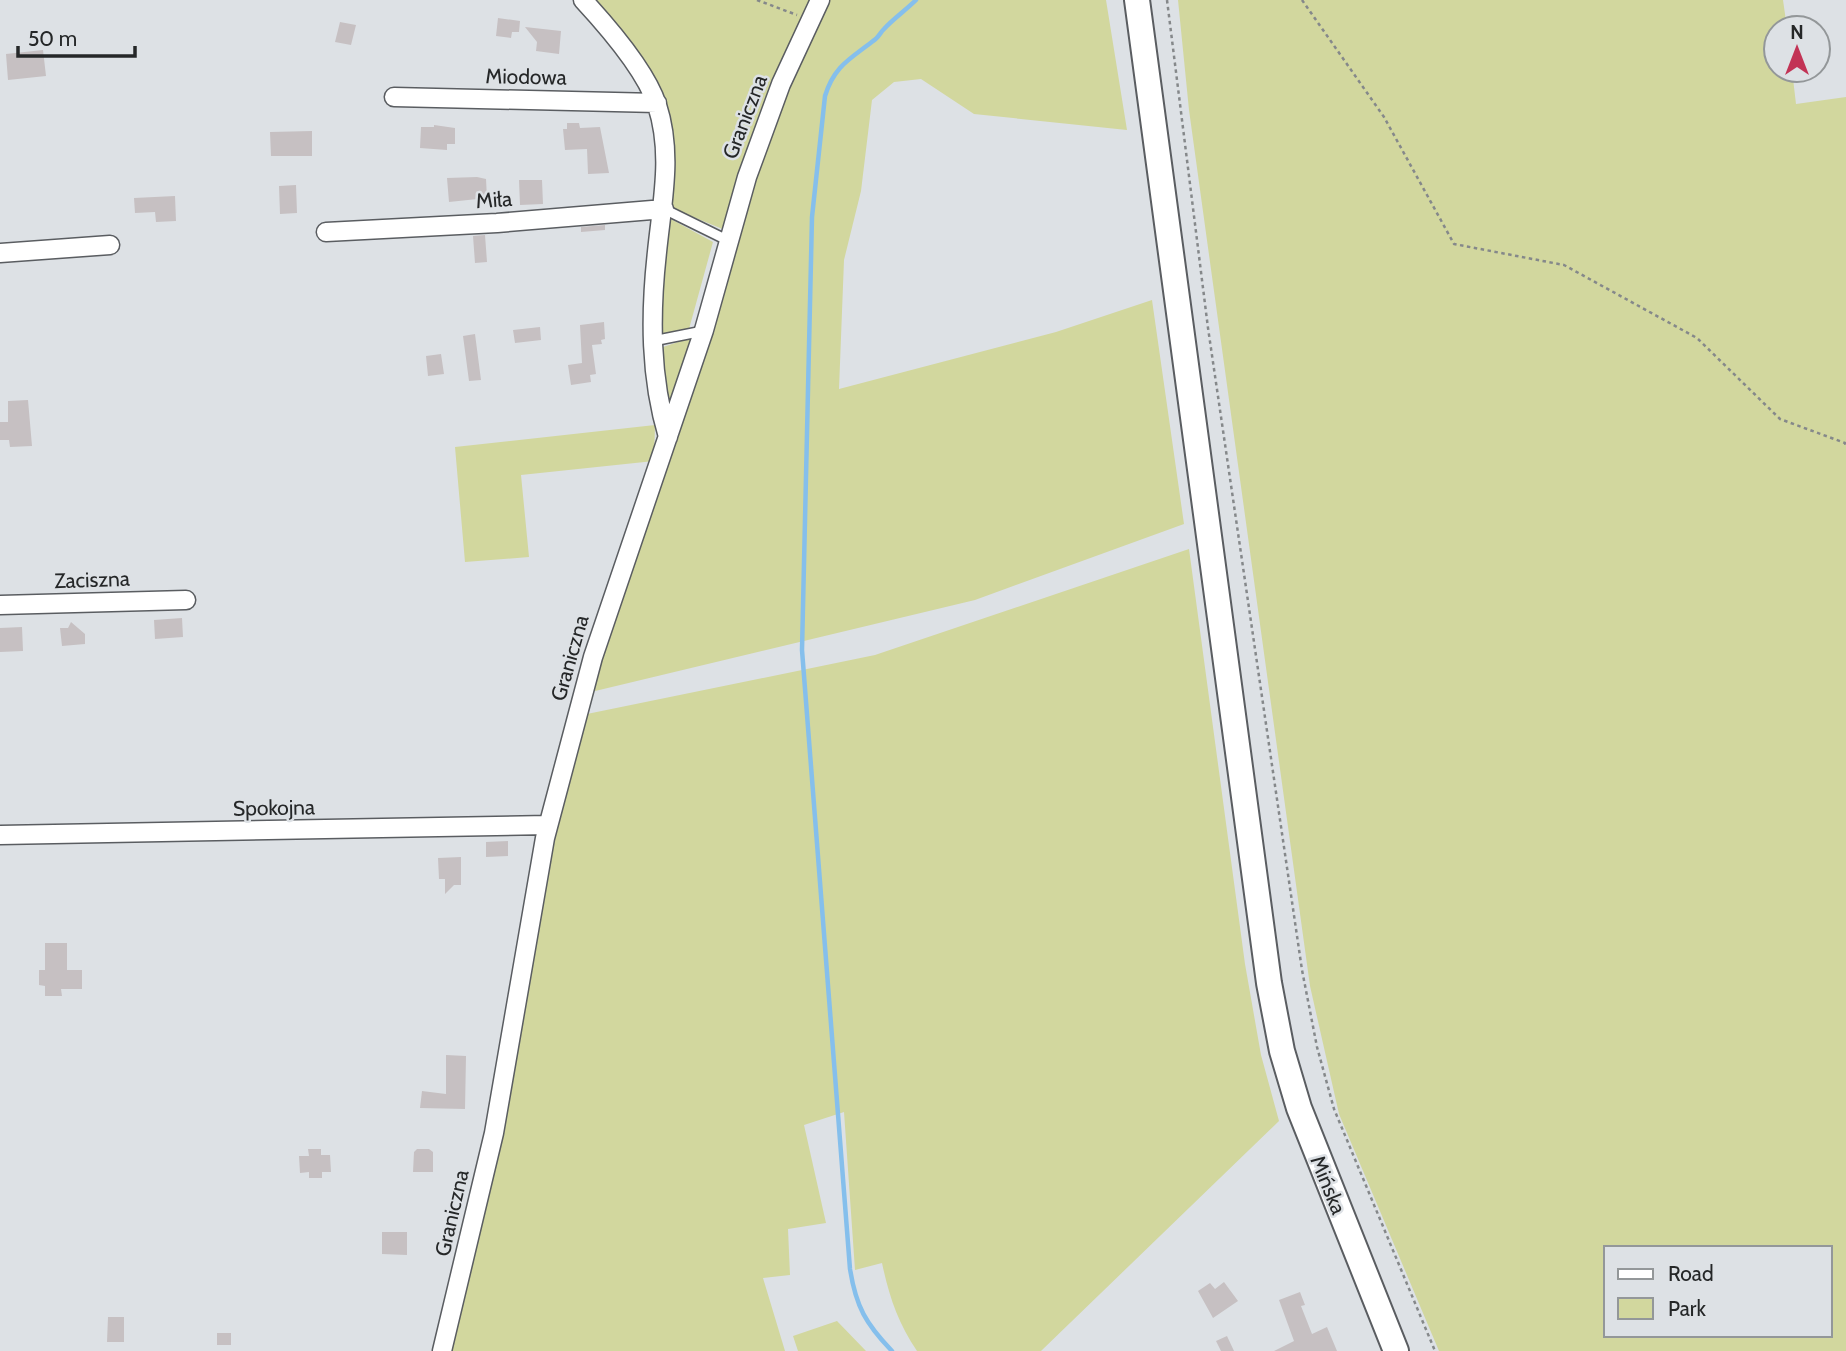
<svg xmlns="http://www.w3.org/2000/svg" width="1846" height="1351" font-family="Cabin,sans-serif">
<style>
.green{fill:#d2d79e;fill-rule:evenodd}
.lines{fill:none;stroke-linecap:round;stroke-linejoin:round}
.stream{stroke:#85bfec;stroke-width:4.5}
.building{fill:#c6c0c2}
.service-casing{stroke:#5a5d61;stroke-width:12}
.minor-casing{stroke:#5a5d61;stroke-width:21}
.secondary-casing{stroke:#5a5d61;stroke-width:28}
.path{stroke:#85888a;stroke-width:2.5;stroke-dasharray:3.5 3.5;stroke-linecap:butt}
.service{stroke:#fff;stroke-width:9}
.minor{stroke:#fff;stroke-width:18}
.secondary{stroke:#fff;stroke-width:24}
.labels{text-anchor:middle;stroke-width:5;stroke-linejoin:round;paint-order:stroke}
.street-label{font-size:21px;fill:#252728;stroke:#dde1e5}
</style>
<rect width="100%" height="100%" fill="#dde1e5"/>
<path class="green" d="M588,0H816L725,230L671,208L667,122Z
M826,0H1106L1127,130L974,114L921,79L894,82L872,100L861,191L844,260L839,389L1056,332L1152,300L1184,524L975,600L591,692L599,650L769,137Z
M1178,0H1783L1787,28H1776V70H1792L1796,104L1846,97V1351H1439L1339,1114L1310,986L1189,110ZM1606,1248H1830V1335H1606Z
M669,218L713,242L689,329L658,336L656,303Z
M699,335L671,412L664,411L660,348Z
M655,425L654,461L521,475L529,557L465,562L455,447Z
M1189,549L1245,964L1261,1055L1279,1121L1041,1351H917C898,1323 889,1296 882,1263L855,1270L844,1112L804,1125L826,1223L788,1229L790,1275L763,1278L785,1351H449L504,1127L554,830L582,715L875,655Z
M837,1321L866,1351H798L793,1336Z"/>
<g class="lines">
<path class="stream" d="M892,1351C866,1324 856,1307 850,1269L802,650L812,217L825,96C834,66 850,59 873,41C878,38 880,33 884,29C893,19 906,10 916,0"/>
</g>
<path class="building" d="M498,18L520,21L519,32H512L511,38L496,36Z
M340,22L356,25L351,45L335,42Z
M525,27L561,31L559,54L536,51L537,42Z
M43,50L46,76L8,80L6,54Z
M567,123H579L580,128L600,127L609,173L588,174L587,149L565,150L563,129H567Z
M434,125L455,128V144H447V150L420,148L421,127H434Z
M312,131V156H271L270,132Z
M477,177L486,179L487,198L449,202L447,178Z
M519,180H542L543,204L520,205Z
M296,185L297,213L280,214L279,186Z
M175,196L176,221L156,222L155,212L135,213L134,198Z
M605,225V230L581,232V227Z
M485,235L487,262L475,263L473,236Z
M604,322L605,339L601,340L602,344L592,345L596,374L590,375L591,382L571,385L568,365L582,363L580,325Z
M540,327L541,340L515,343L513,330Z
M475,334L481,380L469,381L463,336Z
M441,354L444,374L428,376L426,356Z
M28,400L32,446L10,447L9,440H0V422H8V401Z
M182,618L183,637L155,639L154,620Z
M71,622L85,634V644L62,646L60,628H68Z
M22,627L23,651L0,652V628Z
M508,841V856L486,857V842Z
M461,857V885H454L445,894V879H439L438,858Z
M45,943H67V970H82V989H61L62,996H45V986L39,985V970H45Z
M446,1055L466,1056L465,1109L420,1108L422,1091L446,1094Z
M308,1149H321V1155H330L331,1172H322V1178H309V1172L300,1173L299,1156H309Z
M417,1149H429L433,1152V1172H413L414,1152Z
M382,1232H407V1255L382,1254Z
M1224,1282L1238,1301L1213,1318L1198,1291L1210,1283L1215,1289Z
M1300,1292L1305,1305L1301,1306L1312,1334L1327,1327L1337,1351H1274L1294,1341L1279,1300Z
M108,1317H124V1342H107Z
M217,1333H231V1345H217Z
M1227,1336L1234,1351H1221L1216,1341Z"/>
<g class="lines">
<defs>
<path id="service" d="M664,209L729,241
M653,341L703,331"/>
<path id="minor" d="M583,0C607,26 646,71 657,105C673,154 662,202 657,252C650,315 650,377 668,437
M394,97L657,103
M326,232L497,223L664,209
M0,253L110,245
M0,605L186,600
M0,835L548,825
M442,1351L494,1133L545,838L593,657L704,330L747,177L781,84L820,0"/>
<path id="secondary" d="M1137,0L1269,983L1282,1051L1299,1108L1396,1351"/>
</defs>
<use href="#service" class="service-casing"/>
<use href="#minor" class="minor-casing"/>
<use href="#secondary" class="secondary-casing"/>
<path class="path" d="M757,0L797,15
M1167,0L1208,328L1302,970L1317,1047L1334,1109L1435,1351
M1302,0L1384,117L1454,244L1564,265L1697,338L1780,419L1845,443L1846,447"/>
<use href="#service" class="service"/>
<use href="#minor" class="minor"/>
<use href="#secondary" class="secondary"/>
</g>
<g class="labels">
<g class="street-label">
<text transform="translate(526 77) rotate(1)" y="7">Miodowa</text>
<text transform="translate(745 117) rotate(-69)" y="7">Graniczna</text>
<text transform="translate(494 200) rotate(-4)" y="7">Miła</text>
<text transform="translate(92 580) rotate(-2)" y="7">Zaciszna</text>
<text transform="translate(570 658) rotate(-74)" y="7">Graniczna</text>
<text transform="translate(274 808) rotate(-1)" y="7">Spokojna</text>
<text transform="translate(1328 1185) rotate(68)" y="7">Mińska</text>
<text transform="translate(452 1213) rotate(-77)" y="7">Graniczna</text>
</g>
</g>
<rect x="1604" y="1246" width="228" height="91" fill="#dde1e5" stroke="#939799" stroke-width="2"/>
<rect x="1618" y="1269" width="35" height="10" fill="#ffffff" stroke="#939799" stroke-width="2"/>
<text x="1668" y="1281" font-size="21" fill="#252728">Road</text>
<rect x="1618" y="1298" width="35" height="21" fill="#d2d79e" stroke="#939799" stroke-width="2"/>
<text x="1668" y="1316" font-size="21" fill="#252728">Park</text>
<g transform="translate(1797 49)"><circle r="33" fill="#dde1e5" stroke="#939799" stroke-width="2"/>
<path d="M0-5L12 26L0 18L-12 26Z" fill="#c23355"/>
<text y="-10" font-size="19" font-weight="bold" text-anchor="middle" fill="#252728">N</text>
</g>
<path d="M18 46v10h117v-10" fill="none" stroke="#252728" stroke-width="3.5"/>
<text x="28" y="46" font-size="21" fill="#252728" stroke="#dde1e5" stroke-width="5" paint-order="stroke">50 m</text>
</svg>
